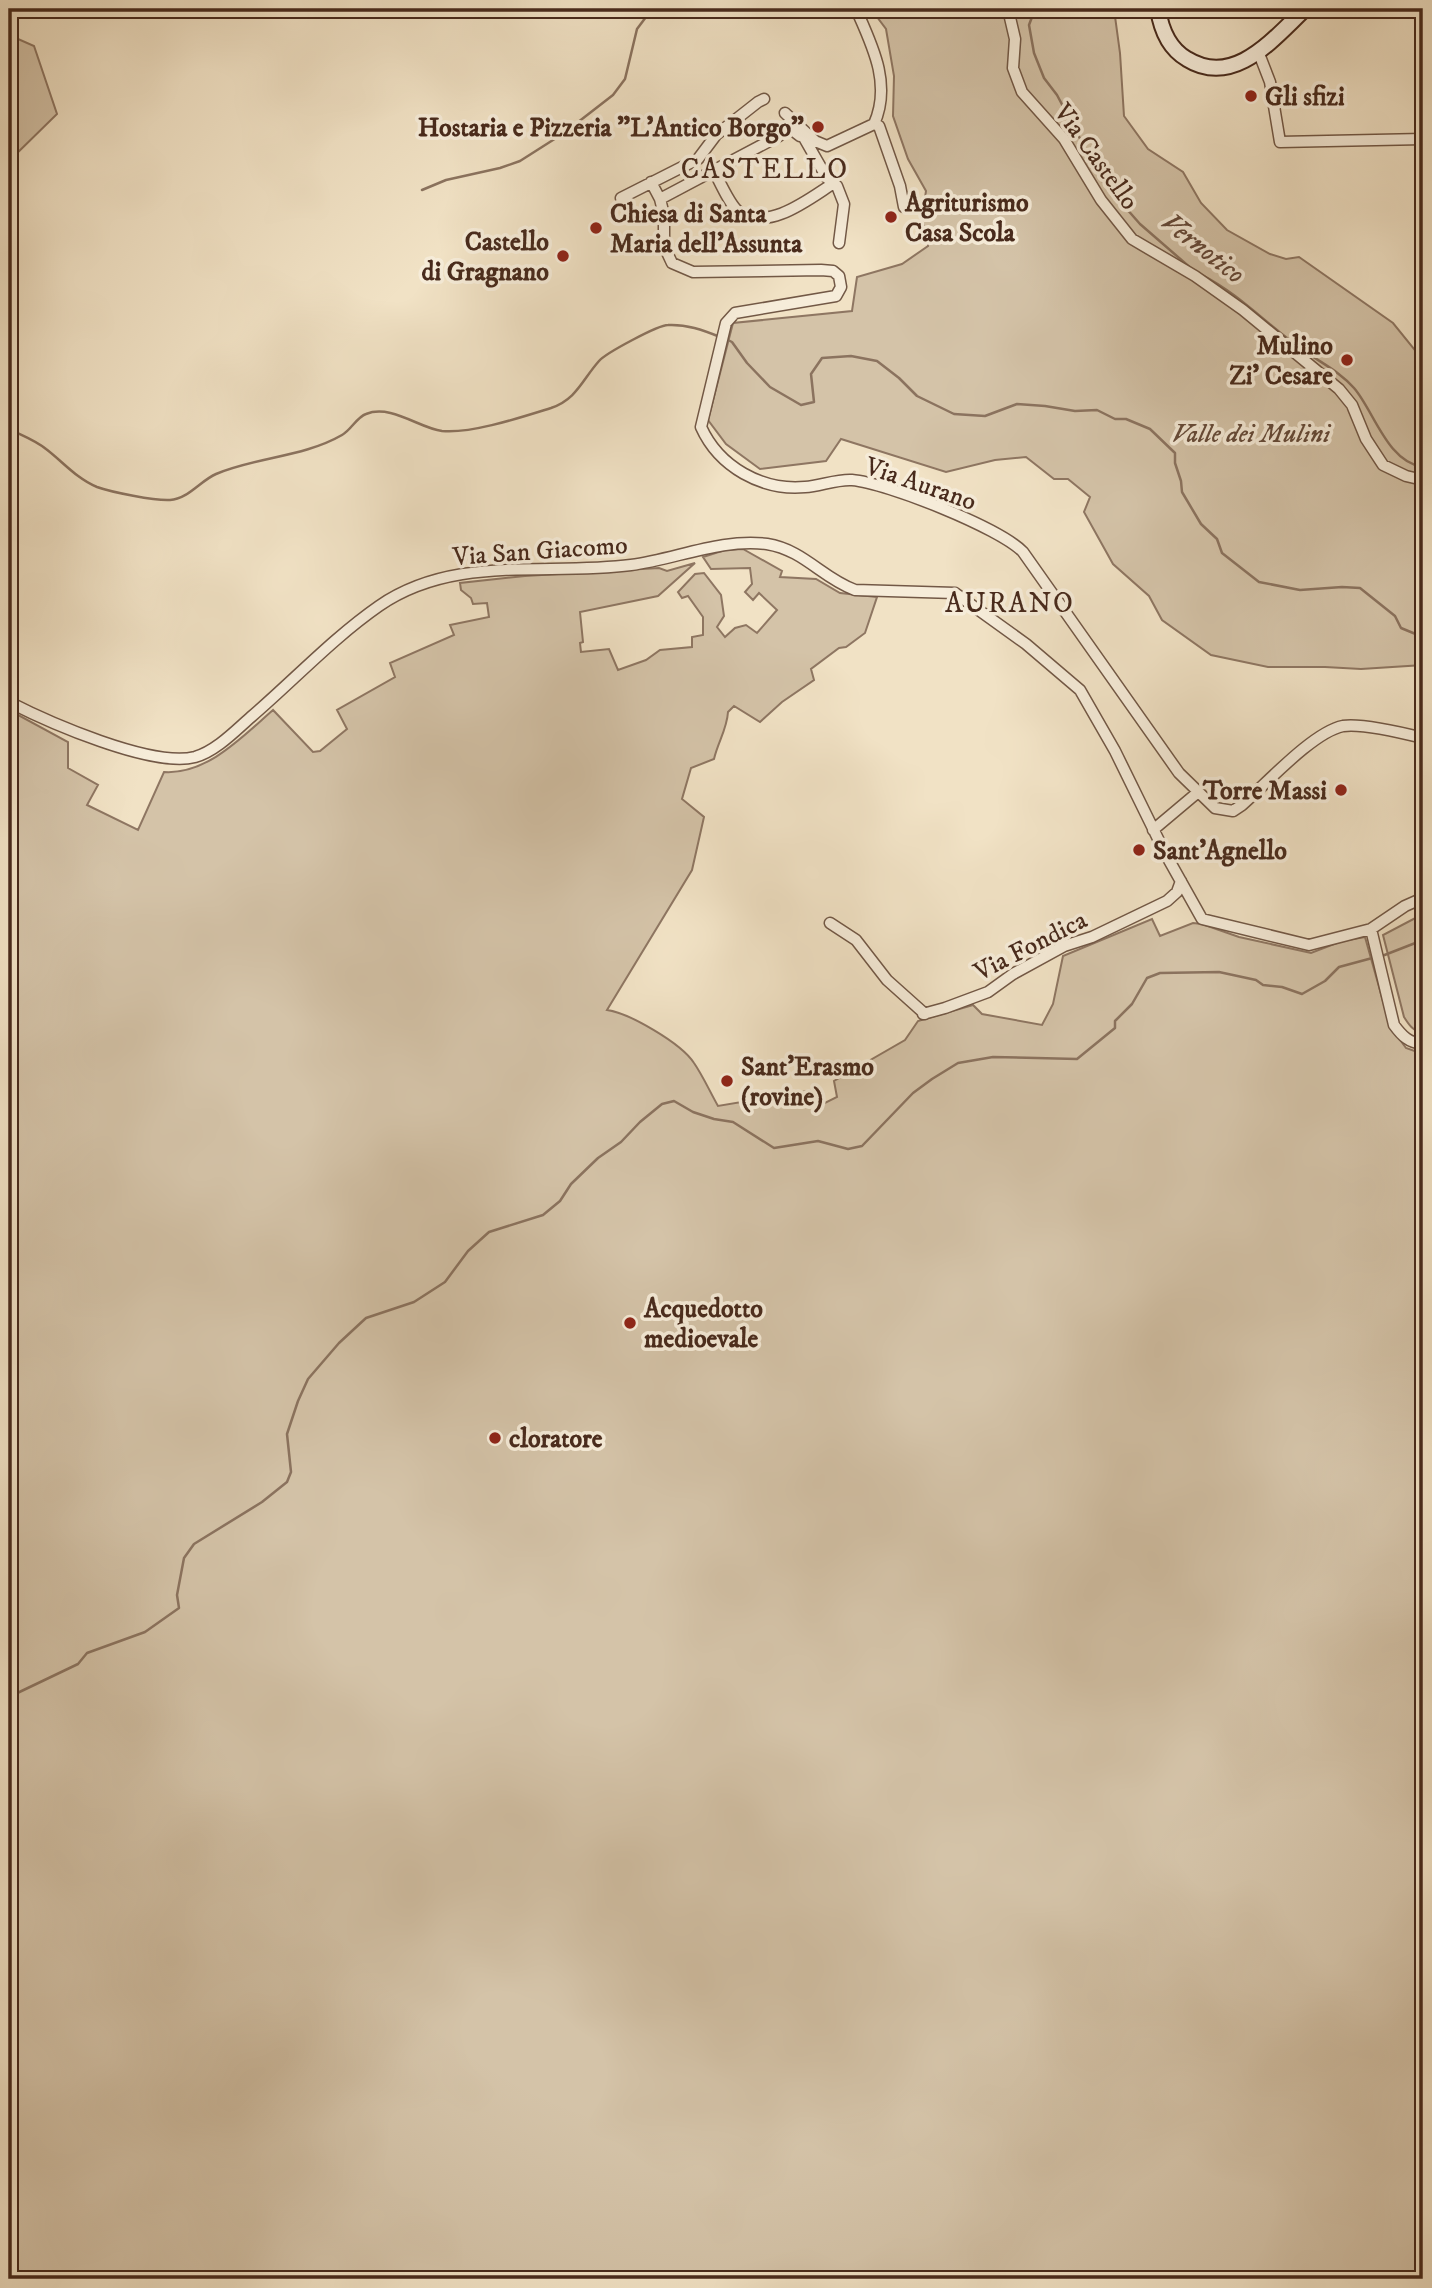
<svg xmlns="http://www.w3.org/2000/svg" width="1432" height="2288" font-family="'IM FELL DW Pica',serif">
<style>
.green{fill:#d4c3a8;stroke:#8e7662;stroke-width:2}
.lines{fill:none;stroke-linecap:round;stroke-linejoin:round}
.stream{stroke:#8b735f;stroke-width:2.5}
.minor-casing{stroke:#725846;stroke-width:13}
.secondary-casing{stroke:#482a1c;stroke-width:18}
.minor{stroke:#f6ecd9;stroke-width:10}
.secondary{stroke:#f6ecd9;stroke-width:14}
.poi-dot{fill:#8f2418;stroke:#f6ecd9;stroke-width:2.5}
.labels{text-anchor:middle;stroke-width:7;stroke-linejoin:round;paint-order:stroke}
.poi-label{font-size:26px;font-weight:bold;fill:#482a1c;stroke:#f6ecd9;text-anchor:start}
.street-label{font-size:26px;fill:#482a1c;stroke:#f6ecd9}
.park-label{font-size:26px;font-style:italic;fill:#644938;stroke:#f6ecd9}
.neighbourhood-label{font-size:28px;letter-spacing:2px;fill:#482a1c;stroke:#f6ecd9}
.water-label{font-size:28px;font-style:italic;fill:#644838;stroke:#f6ecd9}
</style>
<rect width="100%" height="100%" fill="#f1e2c5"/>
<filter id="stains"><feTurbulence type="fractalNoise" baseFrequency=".00286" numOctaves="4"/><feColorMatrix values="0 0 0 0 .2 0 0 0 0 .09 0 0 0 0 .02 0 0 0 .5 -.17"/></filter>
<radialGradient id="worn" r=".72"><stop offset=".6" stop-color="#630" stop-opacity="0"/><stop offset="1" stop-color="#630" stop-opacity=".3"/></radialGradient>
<path class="green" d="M871,9H1114L1120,53L1124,116L1148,149L1183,172L1201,203L1227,230L1270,254L1286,259L1299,257L1393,323L1423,360V665L1361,669L1325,667H1268L1211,655L1162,620L1149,596L1113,564L1084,512L1090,497L1068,479H1054L1026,457L995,460L946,472L841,439L826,461L760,469L726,444L708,420L733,323L852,311L857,277L902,264L928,246L922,218L926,191L908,159L893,116L894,76L886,29Z
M9,35L34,46L57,114L9,161Z
M743,549L782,571L780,577L816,579L840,593L877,597L865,633L846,647L839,648L811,669L814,680L782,702L760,722L734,706L728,712C727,729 718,742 714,759L691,768L682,799L704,817L692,870L607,1010C629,1013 681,1043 694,1063C703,1076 710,1092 718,1106L813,1090L821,1105L837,1097L834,1081L905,1040L918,1021L973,1005L982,1014L1042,1025L1053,1004L1063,956L1152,919L1160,936L1193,923L1202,924L1239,937L1311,953L1342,941L1365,937L1390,1026L1406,1048L1423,1054V2279H9V710L68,742V768L98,785L87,805L138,830L164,772C207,775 243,736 273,710L313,752L320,751L347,729L337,710L395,677L390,663L454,635L450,625L489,617L487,603L473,604L471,598L461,590L460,583L525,576L659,568L667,571L695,563L658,596L580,612L583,642L580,643L581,652L609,649L618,670L646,660L660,650L692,647V637L703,635V617L688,596L682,598L678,592L695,574L704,573L721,595L724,616L717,627L725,637L735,628L746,625L757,633L777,610L759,593L753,600L745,592L752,584L750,568L711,569L703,557L725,550Z
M1423,914V1033C1413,1031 1409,1025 1404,1017L1383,935Z"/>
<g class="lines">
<path class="stream" d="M1035,9L1029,25L1034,53L1044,78L1057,95L1103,182L1140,224L1193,270
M422,190L446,180L500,168L520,161L564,133L613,95L625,79L637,29L652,9
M1202,275C1241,295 1270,328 1306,352C1323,364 1340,372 1354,388C1374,411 1387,462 1423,467
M726,339L732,342L747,363L770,387L801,405L814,402L811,374L822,358L851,356L877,361L899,378L917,396L954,414L985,416L1017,404L1045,406L1075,411L1097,410L1115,419H1126L1150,429L1175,453V463L1181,481L1182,492L1201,524L1217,539L1222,553L1259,582L1300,590L1342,587L1360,588L1395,616L1401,628L1418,635L1423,632
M9,429C21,435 35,440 46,449C62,461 77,479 97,487C111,492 155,501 170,500C188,499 200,481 216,474C256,457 304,457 342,435C351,430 357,417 366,414C391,404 419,428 442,431C471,434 522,417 551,408C577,399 582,380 599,361C606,353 658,325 668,325C686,324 703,330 720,337
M1382,956L1423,940
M9,1697L78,1664L87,1653L145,1632L179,1608L177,1595L184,1558L194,1544L262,1502L287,1482L291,1472L287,1434L298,1401L308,1379L339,1343L366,1318L414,1302L445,1282L468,1251L489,1232L543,1215L560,1201L571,1184L598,1158L621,1142L640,1122L662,1104L674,1101L693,1112L714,1119L733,1122L774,1148L818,1141L848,1149L862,1146L913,1093L932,1079L958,1063L993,1057L1077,1059L1115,1028V1021L1132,1004L1147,978L1160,973L1219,972L1256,980L1263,985L1282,987L1302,994L1325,981L1339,967L1376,957"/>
<defs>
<path id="minor" d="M1008,9L1015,39L1013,68L1022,92L1064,139L1101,200L1132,239L1195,276L1243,310L1339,389L1352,405L1366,439L1383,465L1406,476L1423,480
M1258,51L1270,82L1280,142L1423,139
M785,113L815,141L827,146L874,124C892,84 872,45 856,9
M874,124L879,126L900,186L904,207
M787,131L791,129L800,136H804
M803,136L827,178L837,186L844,204L839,243
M713,169C719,180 730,206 739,212C769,232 810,198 834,183
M651,182L660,199L664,215V246L672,263L693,272L821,270L833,271L839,276L841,287L836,296L735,313L726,323L701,427C719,467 762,491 805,487C820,486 837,479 852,480C887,483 1000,528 1023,552L1179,773L1215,808L1233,811L1242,805C1266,784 1313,732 1343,726C1363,723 1403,733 1423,738
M621,198L698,159L716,135L758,102L764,99
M660,199L779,136
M9,702C48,722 152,768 195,757C216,751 235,731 251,717C293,681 333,638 379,606C454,554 546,576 631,565C676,559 722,538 767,544C804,550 822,578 855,590L955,593L1026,644L1080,690L1115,751L1165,853L1202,919L1309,945L1371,929L1405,906L1423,898
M1153,830L1197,793
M830,923L856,940L887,980L925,1014
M1371,929L1394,1025C1402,1036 1409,1043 1423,1044
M923,1014L945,1008L988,992L1013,974L1064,946L1092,937L1167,901L1177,892L1181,881"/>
<path id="secondary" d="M1158,9C1161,29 1168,48 1187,59C1234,88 1273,39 1305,9"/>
</defs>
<use href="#minor" class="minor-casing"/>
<use href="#secondary" class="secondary-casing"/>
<use href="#minor" class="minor"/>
<use href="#secondary" class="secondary"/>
</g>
<g class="poi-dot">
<circle cx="1251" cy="96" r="7"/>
<circle cx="818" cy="127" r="7"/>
<circle cx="891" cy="217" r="7"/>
<circle cx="596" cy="228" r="7"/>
<circle cx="563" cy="256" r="7"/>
<circle cx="1347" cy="360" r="7"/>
<circle cx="1341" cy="790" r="7"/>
<circle cx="1139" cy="850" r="7"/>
<circle cx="727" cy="1081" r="7"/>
<circle cx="630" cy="1323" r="7"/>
<circle cx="495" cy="1438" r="7"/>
</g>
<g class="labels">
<g class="poi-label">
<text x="1265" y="105">Gli sfizi</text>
<text x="804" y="136" text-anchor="end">Hostaria e Pizzeria "L'Antico Borgo"</text>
<text x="905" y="211">Agriturismo<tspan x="905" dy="30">Casa Scola</tspan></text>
<text x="610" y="222">Chiesa di Santa<tspan x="610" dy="30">Maria dell'Assunta</tspan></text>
<text x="549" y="250" text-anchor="end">Castello<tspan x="549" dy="30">di Gragnano</tspan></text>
<text x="1333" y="354" text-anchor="end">Mulino<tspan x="1333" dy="30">Zi' Cesare</tspan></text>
<text x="1327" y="799" text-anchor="end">Torre Massi</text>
<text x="1153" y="859">Sant'Agnello</text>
<text x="741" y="1075">Sant'Erasmo<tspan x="741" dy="30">(rovine)</tspan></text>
<text x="644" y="1317">Acquedotto<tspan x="644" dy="30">medioevale</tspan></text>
<text x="509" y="1447">cloratore</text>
</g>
<g class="street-label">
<text transform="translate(1097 156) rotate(54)" y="9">Via Castello</text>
<text transform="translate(921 483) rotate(19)" y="9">Via Aurano</text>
<text transform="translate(540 550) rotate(-4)" y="9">Via San Giacomo</text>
<text transform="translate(1030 945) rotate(-27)" y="9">Via Fondica</text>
</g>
<g class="park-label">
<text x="1251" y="442">Valle dei Mulini</text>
</g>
<g class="neighbourhood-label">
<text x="765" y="178">CASTELLO</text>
<text x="1010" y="612">AURANO</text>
</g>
<g class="water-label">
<text transform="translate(1204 247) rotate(38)" y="10">Vernotico</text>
</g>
</g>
<rect width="1432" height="2288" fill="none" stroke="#f1e2c5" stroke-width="35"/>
<rect x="10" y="10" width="1411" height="2267" fill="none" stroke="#482a1c" stroke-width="3.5"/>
<rect x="18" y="18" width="1397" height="2253" fill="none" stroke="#482a1c" stroke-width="2"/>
<rect width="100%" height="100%" filter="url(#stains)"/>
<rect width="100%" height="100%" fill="url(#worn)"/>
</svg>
